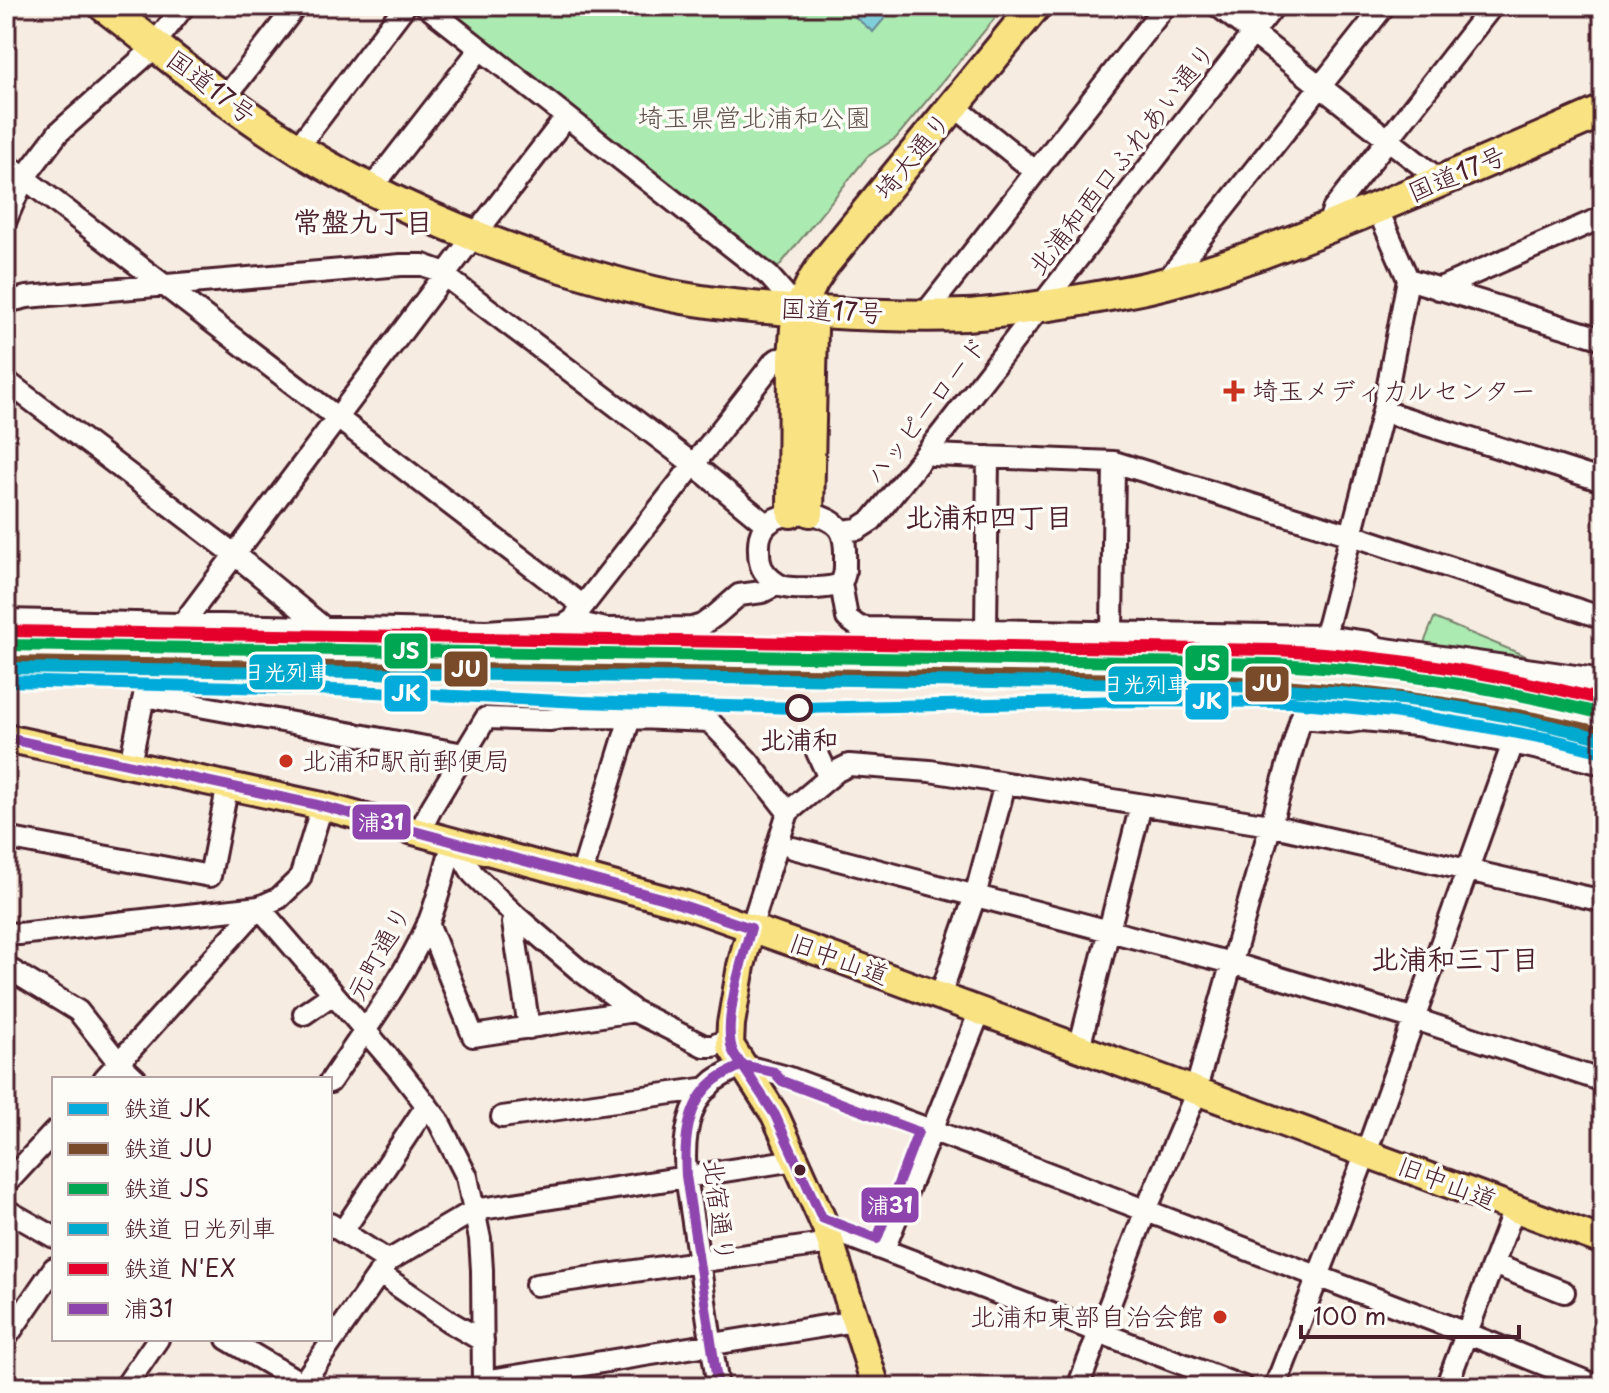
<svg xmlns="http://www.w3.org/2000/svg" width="1609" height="1393" font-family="'Playpen Sans','Klee One',sans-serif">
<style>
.green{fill:#abeab1;stroke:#7a846e;stroke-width:2}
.water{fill:#7fcfda;stroke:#6a8994;stroke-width:2}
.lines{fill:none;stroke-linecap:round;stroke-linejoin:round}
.minor-casing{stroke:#4a1f2b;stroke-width:26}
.major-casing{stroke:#4a1f2b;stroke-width:32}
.highway-casing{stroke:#4a1f2b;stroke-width:36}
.minor{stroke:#fdfcf7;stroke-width:20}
.major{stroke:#f8e281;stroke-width:26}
.highway{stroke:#f8e281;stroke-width:30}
.bus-1-casing{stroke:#fdfcf7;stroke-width:16}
.bus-1{stroke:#8e44ad;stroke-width:10}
.rail-1-casing{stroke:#fdfcf7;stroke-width:18}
.rail-2-casing{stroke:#fdfcf7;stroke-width:18}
.rail-3-casing{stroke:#fdfcf7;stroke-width:18}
.rail-4-casing{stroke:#fdfcf7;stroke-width:18}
.rail-5-casing{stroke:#fdfcf7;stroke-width:18}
.rail-1{stroke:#04abdc;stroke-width:12}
.rail-2{stroke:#7a4b2a;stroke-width:12}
.rail-3{stroke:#00a651;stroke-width:12}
.rail-4{stroke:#00a9ce;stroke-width:12}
.rail-5{stroke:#e4002b;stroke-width:12}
.poi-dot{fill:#c8321e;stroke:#fdfcf7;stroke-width:3}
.stop-dot{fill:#fdfcf7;stroke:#4a1f2b;stroke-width:4}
.bus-dot{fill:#4a1f2b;stroke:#fdfcf7;stroke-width:3}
.labels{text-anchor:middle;stroke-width:7;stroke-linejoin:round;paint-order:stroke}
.street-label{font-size:26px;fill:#4a1f2b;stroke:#fdfcf7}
.park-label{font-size:26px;fill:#62524c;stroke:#fdfcf7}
.poi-label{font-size:26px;fill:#4a1f2b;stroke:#fdfcf7;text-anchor:start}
.stop-label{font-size:26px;font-weight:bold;fill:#4a1f2b;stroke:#fdfcf7}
.neighbourhood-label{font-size:28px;font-weight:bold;fill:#4a1f2b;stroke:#fdfcf7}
.line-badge{stroke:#fdfcf7;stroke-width:3}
.badge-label{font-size:22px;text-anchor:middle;font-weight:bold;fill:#fff}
</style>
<rect width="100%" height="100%" fill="#f6ece1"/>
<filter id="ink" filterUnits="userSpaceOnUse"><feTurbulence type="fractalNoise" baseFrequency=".0125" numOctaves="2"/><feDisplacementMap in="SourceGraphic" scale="16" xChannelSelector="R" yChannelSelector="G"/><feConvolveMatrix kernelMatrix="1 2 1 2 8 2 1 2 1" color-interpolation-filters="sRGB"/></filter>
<g filter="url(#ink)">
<path class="green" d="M432,6H1005L896,138L867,157L772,275Z
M1434,618L1528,657L1422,648Z"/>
<path class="water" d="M842,6H895L873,32Z"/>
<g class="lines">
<defs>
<path id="minor" d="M426,6L769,276L799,310
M1218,6L1441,181
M225,98L296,6
M954,106L1035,171
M297,148L405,6
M6,164L582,605
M371,189L480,49
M6,220L24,178L58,133L145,56L184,6
M1333,225L1331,216L1333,210L1492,6
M1408,279L1603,339
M1164,284L1384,6
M1438,289L1603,217
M6,302L27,297L401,265H423L437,270L693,464L767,525
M924,315L1165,6
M6,381L234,554L323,627
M1383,411L1603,481
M928,451L933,455L1114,462L1364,539L1603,618
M810,513C841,522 846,530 845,561C845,569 846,578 839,584C833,589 794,589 785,587C776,585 766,576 762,568C759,562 759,556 759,550C757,517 784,514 810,513Z
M842,531L858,529L872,520L928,451L1274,6
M841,583L847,618L859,627L868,628L1323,636L1328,624L1383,411L1408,279L1377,208
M576,615L773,363L778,359H792
M6,620L487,631L563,626L571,621L606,629L692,628L702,625L716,615L739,595L762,592L778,584
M181,626L474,236L566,117
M986,630L988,457
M1112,632L1114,462
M1323,636L1367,642L1379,648L1603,680
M817,752L829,778
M130,764L144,696L464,754
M420,831L432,807L486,718L549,720L564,718L613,717L709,721L747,760L788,812
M6,838L210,876L228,784
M453,841L473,874L516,916L578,969L634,1011L704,1046H713L730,1038
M793,848L1231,963L1415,1019L1603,1081
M581,876L630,718
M516,916L513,923L529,1028
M428,923L473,1036L634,1011
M751,928L788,812L837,771L849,765L930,771L1270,825L1603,901
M6,933L19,934L259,907L400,1071L438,1120L467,1177L480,1239L482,1270L483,1387
M6,967L78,1011L119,1063L136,1079
M940,996L975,896L1005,784
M304,1014L333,994
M1079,1048L1141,805
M104,1079L259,907L279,898L300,878L322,806
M330,1082C364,1031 403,980 428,924C439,897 445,869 453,841
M502,1117L708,1088
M6,1184L54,1132
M6,1210L54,1237
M330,1224L388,1261
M826,1228L1243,1387
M343,1231L427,1105
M884,1249L980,1011
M1493,1264L1564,1292
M379,1273L450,1322L483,1341
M536,1285L831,1243
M6,1338L54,1268
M227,1339L308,1387
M125,1387L158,1339
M300,1387L388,1261L475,1210L795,1160
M478,1387L484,1381L856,1321
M718,1387L686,1176C683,1144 686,1104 714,1081C722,1075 733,1070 742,1065L787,1077L1037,1169L1466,1333L1600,1387
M1078,1387L1146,1210L1192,1103L1301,718L1349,722L1363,720L1416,725L1513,743L1603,764
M1275,1387L1366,1153L1513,743
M1446,1387L1514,1209"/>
<path id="major" d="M799,310L814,329L810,513
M791,514L792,359L794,328L799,310
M6,738L322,806L686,905L836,958L1603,1241
M751,928L741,966L731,1024L730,1045L775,1115L826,1228L876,1387"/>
<path id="highway" d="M104,6C168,55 231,108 300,150C378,198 463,234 550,263C594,277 638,290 683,298C728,306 775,309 820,312C868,315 918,317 966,315C999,313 1031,308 1063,303C1097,297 1132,292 1166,283C1224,268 1279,247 1334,225C1425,189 1514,150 1603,111
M799,310L813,281L824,264L1035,6"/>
</defs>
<use href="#minor" class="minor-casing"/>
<use href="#major" class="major-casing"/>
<use href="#highway" class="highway-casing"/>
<use href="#minor" class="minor"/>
<use href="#major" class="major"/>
<use href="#highway" class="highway"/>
<defs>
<path id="bus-1" d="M6,738L322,806L661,898L751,928
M742,1065L774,1072L782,1081L918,1132L877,1239L822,1218L775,1115Z
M742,1065C738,1060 734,1055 732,1049C723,1020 743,957 751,928
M718,1387L686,1176C684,1143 686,1104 714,1081C722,1074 733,1070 742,1065"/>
</defs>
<use href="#bus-1" class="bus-1-casing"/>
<use href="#bus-1" class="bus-1"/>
<defs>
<path id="rail-1" d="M6,681L314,689L581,702L798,708L1132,701L1293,702L1393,712L1480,726L1550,739L1603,752"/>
<path id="rail-2" d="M6,662L1211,680C1344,688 1474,702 1603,733"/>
<path id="rail-3" d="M6,645L1275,664C1386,669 1495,687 1603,714"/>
<path id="rail-4" d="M6,668L1211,685C1282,688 1354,692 1425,702C1484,711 1542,723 1600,738"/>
<path id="rail-5" d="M6,631L1276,650C1387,655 1496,673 1603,700"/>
</defs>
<use href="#rail-1" class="rail-1-casing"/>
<use href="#rail-2" class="rail-2-casing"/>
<use href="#rail-3" class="rail-3-casing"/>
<use href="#rail-4" class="rail-4-casing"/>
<use href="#rail-5" class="rail-5-casing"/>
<use href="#rail-1" class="rail-1"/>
<use href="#rail-2" class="rail-2"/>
<use href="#rail-3" class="rail-3"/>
<use href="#rail-4" class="rail-4"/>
<use href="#rail-5" class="rail-5"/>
</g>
</g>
<g class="poi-dot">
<path d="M1230 379h8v8h8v8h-8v8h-8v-8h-8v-8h8z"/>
<circle cx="286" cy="761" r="8"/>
<circle cx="1220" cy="1317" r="8"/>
</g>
<circle class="stop-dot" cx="799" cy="708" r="12"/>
<circle class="bus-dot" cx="800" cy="1170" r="7"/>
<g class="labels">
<g class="street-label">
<text transform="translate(211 87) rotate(37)" y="9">国道17号</text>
<text transform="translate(913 156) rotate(-51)" y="9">埼大通り</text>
<text transform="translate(1122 159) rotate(-52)" y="9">北浦和西口ふれあい通り</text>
<text transform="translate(1457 174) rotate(-23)" y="9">国道17号</text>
<text transform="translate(832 311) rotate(3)" y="9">国道17号</text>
<text transform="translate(926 410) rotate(-52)" y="9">ハッピーロード</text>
<text transform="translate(379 953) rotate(-61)" y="9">元町通り</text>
<text transform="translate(839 959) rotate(20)" y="9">旧中山道</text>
<text transform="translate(1447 1183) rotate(21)" y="9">旧中山道</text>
<text transform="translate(719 1211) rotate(83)" y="9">北宿通り</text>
</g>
<g class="park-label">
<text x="754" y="127">埼玉県営北浦和公園</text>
</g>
<g class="poi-label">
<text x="1252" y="400">埼玉メディカルセンター</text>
<text x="302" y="770">北浦和駅前郵便局</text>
<text x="1204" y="1326" text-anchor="end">北浦和東部自治会館</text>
</g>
<g class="stop-label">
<text x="799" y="749">北浦和</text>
</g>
<g class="neighbourhood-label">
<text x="363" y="232">常盤九丁目</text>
<text x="989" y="527">北浦和四丁目</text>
<text x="1455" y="969">北浦和三丁目</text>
</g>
</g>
<g class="line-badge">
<rect x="383" y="632" width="46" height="38" rx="8" fill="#00a651"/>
<rect x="1184" y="644" width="46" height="38" rx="8" fill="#00a651"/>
<rect x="443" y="650" width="46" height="38" rx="8" fill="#7a4b2a"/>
<rect x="248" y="653" width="76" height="38" rx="8" fill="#00a9ce"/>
<rect x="1244" y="665" width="46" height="38" rx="8" fill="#7a4b2a"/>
<rect x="1107" y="665" width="76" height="38" rx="8" fill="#00a9ce"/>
<rect x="383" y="674" width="46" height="39" rx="8" fill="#04abdc"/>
<rect x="1184" y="682" width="46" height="39" rx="8" fill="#04abdc"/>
<rect x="351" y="803" width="61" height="38" rx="8" fill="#8e44ad"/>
<rect x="860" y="1186" width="60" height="38" rx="8" fill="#8e44ad"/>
</g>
<g class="badge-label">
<text x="406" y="659">JS</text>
<text x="1207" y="671">JS</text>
<text x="466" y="677">JU</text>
<text x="286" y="680">日光列車</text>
<text x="1267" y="691">JU</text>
<text x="1145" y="692">日光列車</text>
<text x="406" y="701">JK</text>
<text x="1207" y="709">JK</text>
<text x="381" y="830">浦31</text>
<text x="890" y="1213">浦31</text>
</g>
<rect width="1609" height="1393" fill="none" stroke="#fdfcf7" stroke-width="32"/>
<rect x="16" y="16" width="1577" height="1361" fill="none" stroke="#4a1f2b" stroke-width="3" filter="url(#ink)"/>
<rect x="52" y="1077" width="280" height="264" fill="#fdfcf7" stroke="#b5a4a5" stroke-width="2"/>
<rect x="68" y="1103" width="40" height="12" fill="#04abdc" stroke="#b5a4a5" stroke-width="2"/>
<text x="124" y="1117" font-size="24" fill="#4a1f2b">鉄道 JK</text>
<rect x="68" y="1143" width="40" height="12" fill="#7a4b2a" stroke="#b5a4a5" stroke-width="2"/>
<text x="124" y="1157" font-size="24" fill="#4a1f2b">鉄道 JU</text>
<rect x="68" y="1183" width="40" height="12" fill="#00a651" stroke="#b5a4a5" stroke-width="2"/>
<text x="124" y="1197" font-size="24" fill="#4a1f2b">鉄道 JS</text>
<rect x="68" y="1223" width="40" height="12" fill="#00a9ce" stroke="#b5a4a5" stroke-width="2"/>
<text x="124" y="1237" font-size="24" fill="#4a1f2b">鉄道 日光列車</text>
<rect x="68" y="1263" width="40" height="12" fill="#e4002b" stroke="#b5a4a5" stroke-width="2"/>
<text x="124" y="1277" font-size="24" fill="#4a1f2b">鉄道 N'EX</text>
<rect x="68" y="1303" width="40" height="12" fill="#8e44ad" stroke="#b5a4a5" stroke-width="2"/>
<text x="124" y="1317" font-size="24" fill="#4a1f2b">浦31</text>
<path d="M1301 1325v12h218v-12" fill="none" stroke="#4a1f2b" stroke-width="4"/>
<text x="1313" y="1325" font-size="24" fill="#4a1f2b" stroke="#fdfcf7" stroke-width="6" paint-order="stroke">100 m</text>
</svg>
